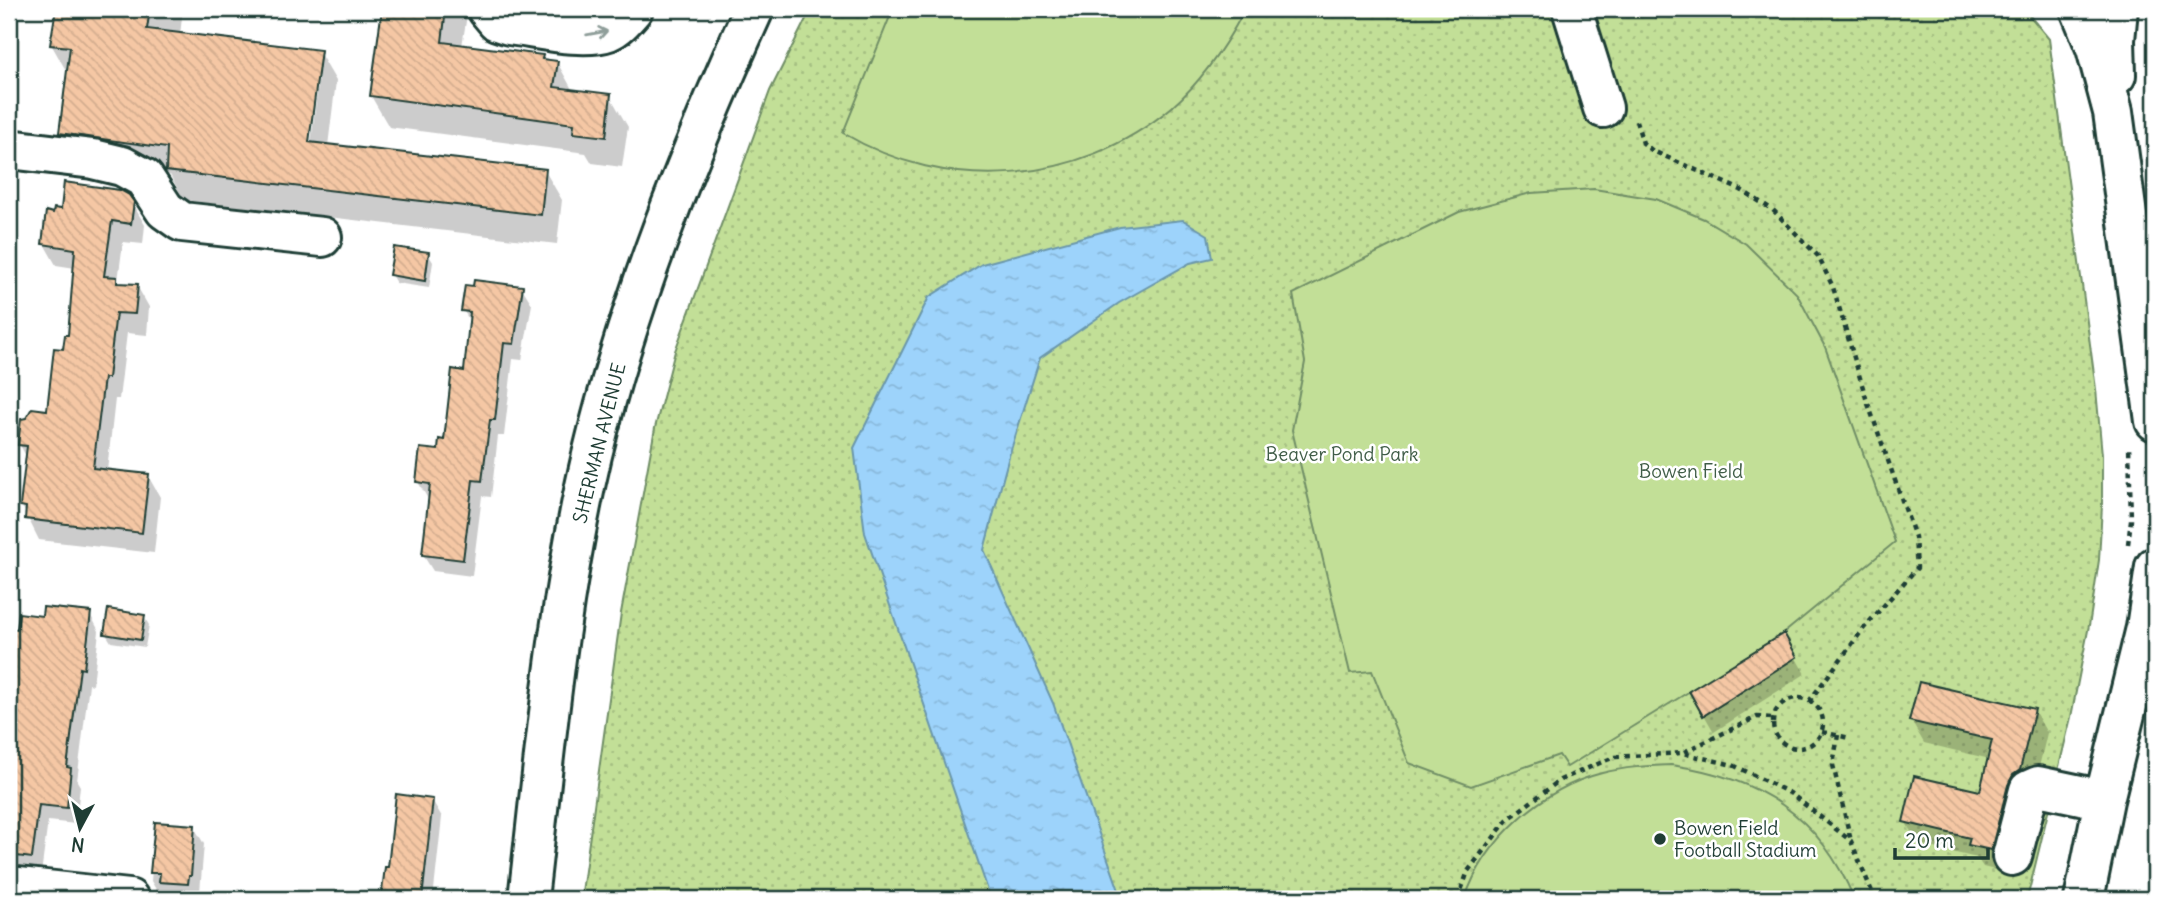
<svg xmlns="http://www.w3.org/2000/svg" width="2164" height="908" font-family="Delius,sans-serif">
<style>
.park{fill:url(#park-dots);stroke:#708e66;stroke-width:2}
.pitch{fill:#c2df97;stroke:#708e66;stroke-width:2}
.water{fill:url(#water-ripples);stroke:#6b97ab;stroke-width:2}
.shadow{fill:#0003;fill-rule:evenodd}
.building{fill:url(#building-back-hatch);stroke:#1f3d34;stroke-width:2}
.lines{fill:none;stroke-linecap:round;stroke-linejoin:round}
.minor-casing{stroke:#1f3d34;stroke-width:44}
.major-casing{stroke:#1f3d34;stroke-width:44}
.path{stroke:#1f3d34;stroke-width:4.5;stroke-dasharray:5 5;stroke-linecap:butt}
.minor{stroke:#fff;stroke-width:38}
.major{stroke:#fff;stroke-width:38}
.oneway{stroke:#8f9e9a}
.poi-dot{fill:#1f3d34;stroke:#fff;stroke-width:2.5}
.labels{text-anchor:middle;stroke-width:5;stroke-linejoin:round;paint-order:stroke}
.street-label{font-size:19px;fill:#1f3d34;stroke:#fff}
.park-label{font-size:19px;fill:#405d48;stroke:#fff}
.poi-label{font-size:19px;fill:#1f3d34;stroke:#fff;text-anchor:start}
</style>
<defs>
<pattern id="park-dots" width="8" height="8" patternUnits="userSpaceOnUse" patternTransform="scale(1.75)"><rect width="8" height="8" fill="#c2df97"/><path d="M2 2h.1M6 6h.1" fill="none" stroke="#a6c083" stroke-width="1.8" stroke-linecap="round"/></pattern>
<pattern id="water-ripples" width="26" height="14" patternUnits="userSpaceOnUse" patternTransform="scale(1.75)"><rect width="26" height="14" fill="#9dd3fb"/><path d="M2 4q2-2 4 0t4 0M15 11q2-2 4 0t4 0" fill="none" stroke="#87b6d8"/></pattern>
<pattern id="building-back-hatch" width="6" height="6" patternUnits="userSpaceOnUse" patternTransform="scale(1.75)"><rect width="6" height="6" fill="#f5c7a4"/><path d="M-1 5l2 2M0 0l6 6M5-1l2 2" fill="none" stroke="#d2ac8e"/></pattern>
</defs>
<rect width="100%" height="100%" fill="#fff"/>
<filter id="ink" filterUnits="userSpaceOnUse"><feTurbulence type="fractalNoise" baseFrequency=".0143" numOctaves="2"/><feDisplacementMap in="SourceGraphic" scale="14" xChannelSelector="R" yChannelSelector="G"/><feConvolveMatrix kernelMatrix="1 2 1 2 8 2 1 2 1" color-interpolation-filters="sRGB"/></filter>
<g filter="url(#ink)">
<path class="park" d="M811,9L2025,10L2049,39L2096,389L2102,455V505L2099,560L2090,620L2071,717L2027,899H581L621,613L655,428L675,351L770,91Z"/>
<path class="pitch" d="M893,9H1237L1243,13C1225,46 1201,82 1172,107C1079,186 947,195 843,133Z
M1594,189L1656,199L1704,219L1746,244L1797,294L1825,347L1895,542L1784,633L1567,767L1559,755L1471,786L1409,763L1372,671L1350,673L1292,430L1305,362L1293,294L1459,212L1531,193Z
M1671,765C1758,777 1820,815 1854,899H1465C1484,840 1543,788 1602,773C1625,767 1647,766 1671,765Z"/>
<path class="water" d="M1183,220L1208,235L1212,258L1190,263L1119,303L1040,358L1009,456L984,550L1053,703L1122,899H991L865,533L854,448L929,297L982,264L1120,227Z"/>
<path class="shadow" d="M77,9H183L180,35L319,52L336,81L328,146L545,171L562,200L557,244L184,200L170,175L78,162L61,133L68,74L51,44L75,23ZM316,76H319L310,151L306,150Z
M382,9H468L462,46L541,57L544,61L557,62L573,91L610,96L628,127L622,167L592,163L586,153L389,127L371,96Z
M132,203L145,225L143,244L123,242L118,281L120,285L137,286L149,307L147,335L127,333L119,399H115L107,471L148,476L160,497L154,553L39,540L22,506L27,458L20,445L48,412L70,337L75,268L56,265L44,244L55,215Z
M428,254L433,262L429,288L396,283L391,275Z
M522,288L532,304L522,360L513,359L504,436H498L491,497L482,496L472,576L433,571L423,555L430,499H428L418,482L446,442L465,372L471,323L463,310Z
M90,614L99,631L93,685L89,684L77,781L80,786L76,824L48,821L41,874L9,884L11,630L19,631L43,618Z
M144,617L149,625L145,647L111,642L106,634Z
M1783,635L1805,674L1714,732L1691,692Z
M2034,710L2047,733L2033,793L2003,872L1983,867L1977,858L1918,844L1905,821L1982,794L1990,759L1924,743L1911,721Z
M432,800L442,817L433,899H383L386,868L389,869Z
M156,824L194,827L204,844L200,892H197V899L161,898L151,881Z"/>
<path class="building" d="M56,9H150L147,29L321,50L309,142L546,169L541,215L166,171L167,148L59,133L70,47L50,45Z
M382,9H446L442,42L543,55L542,59L558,61L554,87L611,94L606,137L573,133L574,124L370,96Z
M64,182L120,190L129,195L134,202L131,224L112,221L104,276L117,277V283L138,284L135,314L116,313L108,378H104L93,468L149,474L142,533L25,519L26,507L20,506L27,446L18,445L21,419L26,418L32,408L47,410L54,348L63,349L65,335H68L75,249L42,244L46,211L53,213L54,208L61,209Z
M394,247L429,252L425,281L389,275Z
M474,280L523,286L514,344L504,343L495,420H490L482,481L473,480L463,560L422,555L430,484L416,482L420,448L438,450L439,439L444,440L452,369L464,371L470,312L461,311L465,285L473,286Z
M43,607L91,612L84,669L80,668L67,767L71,768L67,808L39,805L32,858L9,855V628L17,629L19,613L42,616Z
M108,609L145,615L141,640L104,634Z
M1784,633L1797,657L1703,716L1689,691Z
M1919,682L2035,709L2020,770L2013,775L2008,785L1991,850L1968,845L1970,838L1903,822L1914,776L1980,791L1992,740L1909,721Z
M396,794L433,799L422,899H381L385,867H388Z
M155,822L195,825L191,876H189L188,884L159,882L160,873H150Z"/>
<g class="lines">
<defs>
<path id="minor" d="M487,9L497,21L509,25C536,28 583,40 608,31C618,27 626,17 633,9
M1572,9L1603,108
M2080,9L2096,48L2113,112L2155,421
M2116,75L2115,40L2118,9
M9,149L93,159L122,166L144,178L165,210L182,222L322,237
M2012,856L2029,790L2038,786L2104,800
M9,886L129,899
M2084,899L2104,800L2146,628L2155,567"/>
<path id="major" d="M528,899C545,751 558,600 592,455C629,301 689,153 754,9"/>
</defs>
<use href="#minor" class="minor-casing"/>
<use href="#major" class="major-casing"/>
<path class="path" d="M1636,121L1643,143L1653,151L1741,190L1773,210L1818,256L1833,287L1866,398L1915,537L1917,568L1864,628L1810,700
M2128,544L2131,520L2129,445
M1773 723a25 25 0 1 1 50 0a25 25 0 1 1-50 0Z
M1822,732L1850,738
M1838,735L1833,765L1851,841
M1684,752L1757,717L1772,718
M1458,899L1468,871L1507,820L1560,780L1614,757L1682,753L1733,765L1790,793L1851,841L1875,899"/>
<use href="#minor" class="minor"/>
<use href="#major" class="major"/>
</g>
<defs><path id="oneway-shaft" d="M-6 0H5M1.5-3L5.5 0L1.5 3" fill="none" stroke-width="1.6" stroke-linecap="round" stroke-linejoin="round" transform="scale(1.75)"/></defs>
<use class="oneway" href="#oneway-shaft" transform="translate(597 33) rotate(-10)"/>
</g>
<circle class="poi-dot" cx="1660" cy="839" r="7"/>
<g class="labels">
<g class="street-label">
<text transform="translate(599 443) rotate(-76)" y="7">SHERMAN AVENUE</text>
</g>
<g class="park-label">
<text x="1342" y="461">Beaver Pond Park</text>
<text x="1691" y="478">Bowen Field</text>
</g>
<g class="poi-label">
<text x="1674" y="835">Bowen Field<tspan x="1674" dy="22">Football Stadium</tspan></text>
</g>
</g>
<rect width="2164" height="908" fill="none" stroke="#fff" stroke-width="35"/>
<rect x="18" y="18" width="2129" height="873" fill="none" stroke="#1f3d34" stroke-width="2.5" filter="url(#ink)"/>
<g transform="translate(80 828) rotate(187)" stroke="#ffffff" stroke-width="5" paint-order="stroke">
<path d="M0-5L12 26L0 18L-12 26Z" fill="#1f3d34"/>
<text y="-10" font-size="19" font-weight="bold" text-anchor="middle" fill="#1f3d34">N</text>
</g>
<path d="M1895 848v10h93v-10" fill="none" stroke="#1f3d34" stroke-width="3.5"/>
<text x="1905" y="848" font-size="21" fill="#1f3d34" stroke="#ffffff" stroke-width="5" paint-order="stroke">20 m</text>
</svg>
